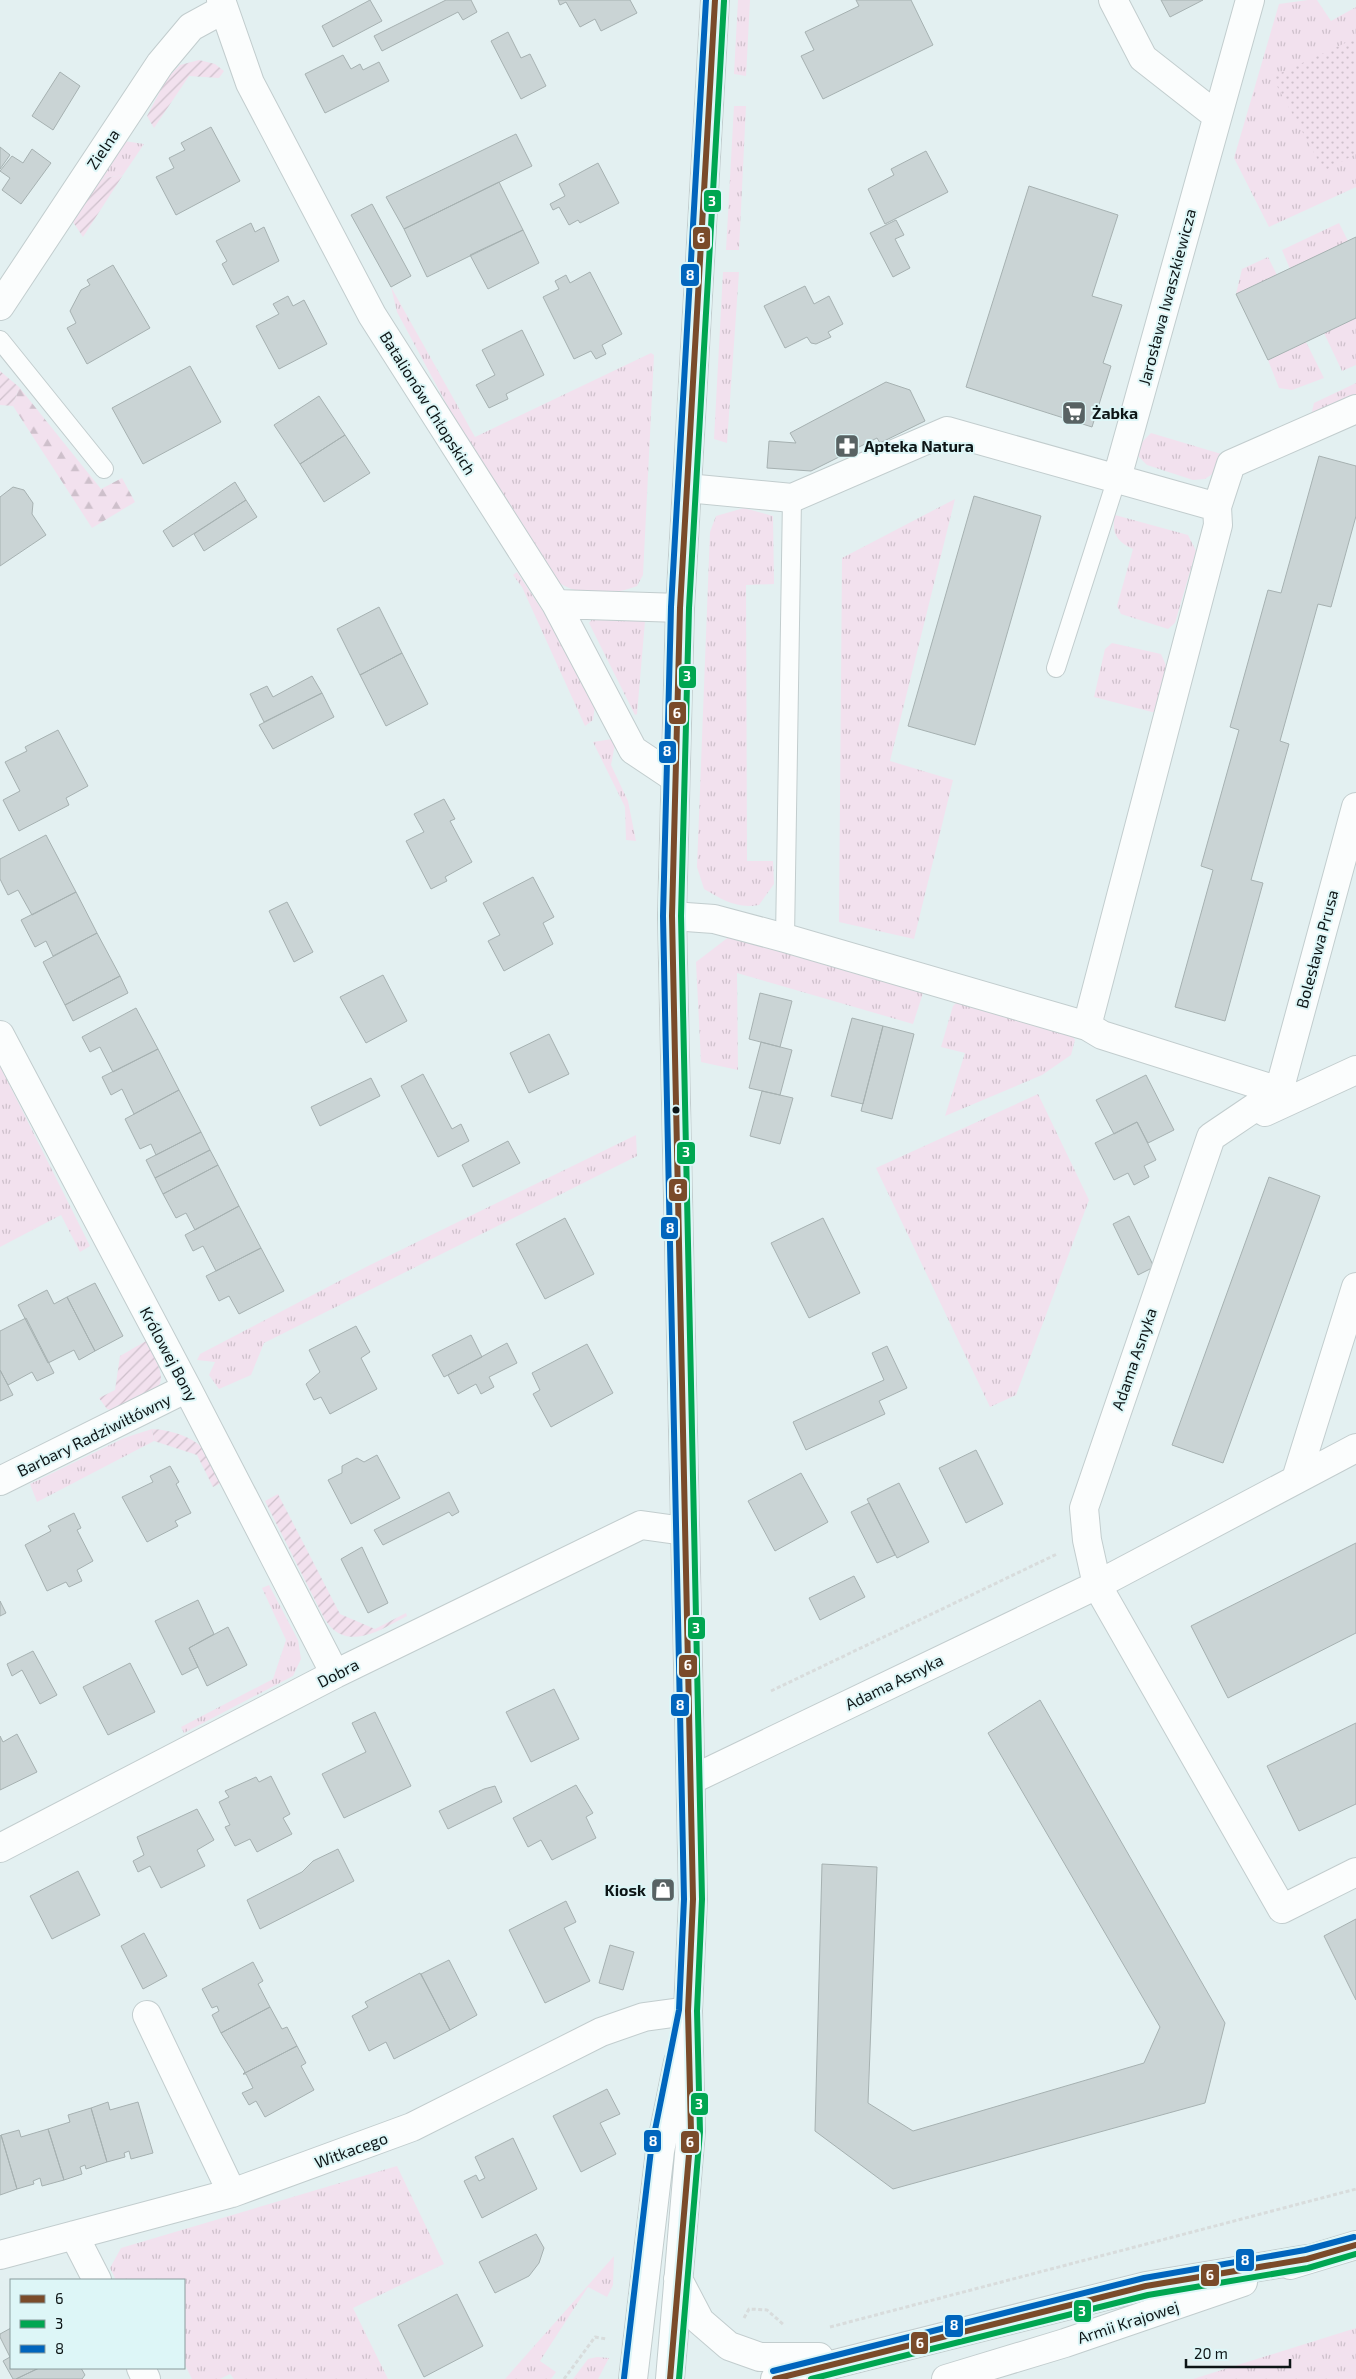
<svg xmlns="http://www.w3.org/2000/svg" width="1356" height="2379" font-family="'Exo 2',sans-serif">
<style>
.grass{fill:url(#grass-tufts)}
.forest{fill:url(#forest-firs)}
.park{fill:url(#park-dots)}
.garden{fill:url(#garden-furrows)}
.building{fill:#cad4d5;stroke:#a6b1b1}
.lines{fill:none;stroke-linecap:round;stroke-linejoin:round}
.service-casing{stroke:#c2cdce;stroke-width:20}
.minor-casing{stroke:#c2cdce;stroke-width:30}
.tertiary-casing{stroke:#c2cdce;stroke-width:30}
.path{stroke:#d8dcdc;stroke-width:3;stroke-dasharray:4 2.5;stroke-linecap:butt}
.service{stroke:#fbfdfd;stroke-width:18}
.minor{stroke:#fbfdfd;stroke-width:28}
.tertiary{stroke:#fbfdfd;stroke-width:28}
.bus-1-casing{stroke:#ddf6f7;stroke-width:10}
.bus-2-casing{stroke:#ddf6f7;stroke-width:10}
.bus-3-casing{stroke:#ddf6f7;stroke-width:10}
.bus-1{stroke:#7a4b2a;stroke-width:6}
.bus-2{stroke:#00a651;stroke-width:6}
.bus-3{stroke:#0065bd;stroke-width:6}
.bus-dot{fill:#0d1516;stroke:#ddf6f7;stroke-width:2}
.labels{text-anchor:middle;stroke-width:4;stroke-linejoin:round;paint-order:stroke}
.street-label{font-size:16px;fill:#0d1516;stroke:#ddf6f7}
.poi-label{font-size:16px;font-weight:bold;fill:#0d1516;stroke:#ddf6f7;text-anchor:start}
.line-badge{stroke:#ddf6f7;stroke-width:2}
.badge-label{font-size:14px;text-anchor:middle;font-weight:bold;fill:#fff}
</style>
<defs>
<pattern id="grass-tufts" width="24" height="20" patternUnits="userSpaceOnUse" patternTransform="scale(1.25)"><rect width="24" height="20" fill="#f2e1ee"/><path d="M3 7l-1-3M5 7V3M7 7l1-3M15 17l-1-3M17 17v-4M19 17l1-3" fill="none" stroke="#cec0cb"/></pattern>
<pattern id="forest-firs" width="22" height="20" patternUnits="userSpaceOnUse" patternTransform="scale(1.25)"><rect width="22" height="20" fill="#f2e1ee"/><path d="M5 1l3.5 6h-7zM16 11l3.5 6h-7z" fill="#cec0cb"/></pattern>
<pattern id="park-dots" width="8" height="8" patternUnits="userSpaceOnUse" patternTransform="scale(1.25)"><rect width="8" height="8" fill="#f2e1ee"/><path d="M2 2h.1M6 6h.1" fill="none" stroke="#cec0cb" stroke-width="1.8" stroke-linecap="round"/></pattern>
<pattern id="garden-furrows" width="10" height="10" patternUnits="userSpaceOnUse" patternTransform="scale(1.25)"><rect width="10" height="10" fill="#f2e1ee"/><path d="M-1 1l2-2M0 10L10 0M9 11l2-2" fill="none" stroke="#cec0cb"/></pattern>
</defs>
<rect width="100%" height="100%" fill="#e3f0f1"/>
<path class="grass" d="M738,0H750L746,76L734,74Z
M1308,0H1317L1331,21L1356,7V187L1269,227L1234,158L1279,4Z
M734,106H746L739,250H726Z
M124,141L144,144L123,175L100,179Z
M1339,223L1348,241L1290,269L1282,250Z
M1268,257L1277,275L1236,294L1242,269Z
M723,272H739L727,443L714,439Z
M391,287L475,437L651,353L654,355L643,575L637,586C615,595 583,597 561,584C556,581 552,575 547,570L454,418L397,312Z
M1356,318V365L1342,371L1324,333Z
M1306,342L1324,378L1292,390L1279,388L1268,360Z
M1356,383V399L1311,415L1314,403Z
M1151,433L1228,456L1221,468L1205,479L1193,480L1147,465L1138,456L1139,445Z
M955,499L890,761L953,780L914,939L839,922L842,558Z
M744,508L773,516L774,584L746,585L747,861H773L774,884L759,905C737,909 723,900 704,889L697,867L710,532L716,516Z
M1115,515L1188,535L1196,551L1175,623L1168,629L1121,614L1117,606L1133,549C1117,542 1111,533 1115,515Z
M517,572L570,652L595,705L593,720L585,726L522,587L513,575Z
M640,616L645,621L637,714L635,715L589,623L593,618Z
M1112,643L1161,654L1168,670L1156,713L1094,697L1105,649Z
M612,739L615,744L611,765L628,801L636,841L626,840L625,807L593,742Z
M730,936L924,990L913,1024L737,973L738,1070L701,1062L696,962Z
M959,1000L1068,1028L1075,1040L1071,1055L1042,1075L945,1116L965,1053L941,1047L953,1006Z
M0,1066L90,1246L80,1252L61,1215L0,1247Z
M1038,1094L1089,1200L1016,1395L990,1407L876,1168Z
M636,1135L637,1156L264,1343L251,1375L219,1389L209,1375L215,1362L197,1360L200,1354L366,1267Z
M152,1429L154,1441L37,1502L30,1484L124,1438Z
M269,1585L298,1640L301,1659L293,1676L184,1733L181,1727L273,1679L286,1640L262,1588Z
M397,2166L444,2264L353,2308L388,2379H234L230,2374L220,2379H192L184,2363V2280H116L110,2268L121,2248Z
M614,2256L613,2285L607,2297L588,2287L540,2361L556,2372L551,2379H505Z
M1356,2328V2379H1193Z
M597,2357L609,2358L598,2379H573L588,2359Z"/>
<path class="forest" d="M19,387L101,489L122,478L135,502L92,528L13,406Z"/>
<path class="park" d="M1356,38V154L1324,171L1272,77Z"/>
<path class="garden" d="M199,60L215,64L224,71L219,78L189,76L154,128L147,116L167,78L180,65Z
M123,175L83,237L73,222L100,179Z
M0,371L19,387L13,406L0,405Z
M146,1341C172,1386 164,1388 122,1413L107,1409L99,1398L115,1390L120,1356Z
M152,1429C169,1430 194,1436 205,1451C211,1460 216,1473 221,1483L213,1487L197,1455L154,1441Z
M278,1494L340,1614L375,1629L406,1613L407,1616C387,1626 356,1648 334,1630C330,1627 327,1622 324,1618L265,1501Z"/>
<path class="building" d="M370,0L382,21L333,47L322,26Z
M446,0H471L477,12L463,20L458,12L382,51L374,36Z
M558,0H630L637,13L601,31L595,19L580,27L566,2L560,5Z
M856,0H911L933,45L823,99L801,56L814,50L805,32L859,6Z
M1161,0H1203L1170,17Z
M508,32L521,58L530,54L546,86L521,99L491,41Z
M343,55L351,69L360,64L363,70L379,62L389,81L325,113L305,74Z
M60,72L80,86L53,130L32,116Z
M211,127L240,181L176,215L156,177L174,168L169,158L185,150L181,143Z
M516,134L532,166L404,229L386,197Z
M0,147L10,155L0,169Z
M32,149L51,163L21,204L2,190L10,178L0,171L12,156L23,163Z
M926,151L948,192L885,224L868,189L894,175L891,169Z
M598,163L619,203L580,223L578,220L569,225L559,207L553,210L550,204L565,196L559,184Z
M499,182L523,230L427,277L404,229Z
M1029,186L1118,215L1092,296L1122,305L1103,363L1111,366L1092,427L966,387Z
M372,204L411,276L391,287L351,215Z
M896,220L904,235L895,239L910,268L893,277L870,233Z
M251,223L255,232L264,227L279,261L233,285L222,264L227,261L216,241Z
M523,230L539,263L488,289L470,255Z
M1356,237V318L1268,360L1236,294Z
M113,265L150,328L87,364L67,328L76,323L70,311L81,290L90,285L87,280Z
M590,272L622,334L602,345L606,354L596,359L591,351L574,359L543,297L559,289L555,281L566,275L570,283Z
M805,286L814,304L829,296L843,324L828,332L831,337L816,344L811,343L807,337L785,348L764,306Z
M288,296L293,306L304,300L327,344L279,369L256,326L279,314L273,304Z
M522,330L544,375L506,394L508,399L489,408L476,385L495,375L482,350Z
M190,366L221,422L143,464L112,408Z
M886,382L910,390L925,421L880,443L877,438L811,471L767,468L769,441L796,443L790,433Z
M319,396L345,435L300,464L274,425Z
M345,435L370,473L324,502L300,464Z
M1319,456L1356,466V516L1331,607L1318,604L1280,741L1289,744L1251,880L1263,883L1225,1021L1175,1007L1213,870L1201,866L1239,730L1230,727L1268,590L1281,593Z
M235,482L246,500L173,547L163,531Z
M13,487L24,490L33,503L32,514L46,535L0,566V497Z
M974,496L1041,516L975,745L908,726Z
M246,500L257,517L204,551L194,534Z
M379,607L402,653L360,675L337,629Z
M402,653L428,704L386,726L360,675Z
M312,676L322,693L264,722L250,694L267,686L273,697Z
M322,693L334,717L273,749L259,725Z
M58,730L88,786L66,798L69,805L19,831L3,800L20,791L5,762L27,751L25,747Z
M444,799L455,819L450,821L472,862L445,877L447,881L431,889L406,841L424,832L414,814Z
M46,835L76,892L32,915L18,890L8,895L0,879V859Z
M533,877L554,917L543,923L553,944L504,971L488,941L500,935L483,903Z
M76,892L97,933L53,956L46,941L35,947L21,920Z
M287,902L313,952L294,962L269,911Z
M97,933L120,976L65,1005L43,962Z
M383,975L407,1021L366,1043L340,997Z
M120,976L128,993L73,1021L65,1005Z
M760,993L792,1001L780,1047L749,1039Z
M136,1008L158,1049L113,1072L100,1047L90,1052L82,1037Z
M852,1018L883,1026L863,1104L831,1096Z
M883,1026L914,1034L892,1119L861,1111Z
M549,1034L569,1074L529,1093L510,1053Z
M761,1042L792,1050L780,1095L749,1088Z
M158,1049L179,1090L134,1114L122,1089L111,1095L102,1077Z
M423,1074L452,1129L461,1124L469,1141L438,1157L401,1086Z
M1146,1075L1174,1130L1148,1143L1137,1122L1114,1134L1096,1100Z
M371,1078L380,1096L320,1126L311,1107Z
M179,1090L201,1132L156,1155L151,1144L140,1149L125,1119Z
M762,1091L793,1098L780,1144L750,1136Z
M1137,1122L1156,1160L1144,1166L1149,1177L1134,1185L1128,1173L1114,1180L1095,1143Z
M201,1132L210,1150L155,1178L146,1160Z
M508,1141L520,1163L473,1187L462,1165Z
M210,1150L218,1165L163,1194L155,1178Z
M218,1165L239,1206L195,1230L186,1213L176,1218L163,1194Z
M1269,1177L1320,1196L1223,1463L1172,1445Z
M239,1206L261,1248L216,1271L203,1246L193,1251L185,1235Z
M1129,1216L1154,1267L1138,1275L1113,1224Z
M565,1218L594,1274L545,1299L516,1244Z
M823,1218L860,1293L809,1318L771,1243Z
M261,1248L284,1291L239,1314L229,1296L219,1301L206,1276Z
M95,1283L123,1336L95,1351L67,1297Z
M47,1290L54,1304L67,1297L95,1351L79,1360L74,1350L48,1363L18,1305Z
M26,1318L54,1373L37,1381L32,1372L8,1385L0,1370V1331Z
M356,1326L370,1352L361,1358L377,1389L330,1414L321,1397L314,1400L306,1384L320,1372L309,1350Z
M471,1335L482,1357L444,1377L432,1355Z
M507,1343L517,1363L489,1377L494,1387L481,1394L476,1384L458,1394L448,1375Z
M587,1344L613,1393L551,1427L533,1394L540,1390L532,1373Z
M887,1346L907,1388L879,1401L885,1414L806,1450L793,1422L884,1380L872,1353Z
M0,1370L13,1395L0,1401Z
M976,1450L1003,1504L966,1523L939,1468Z
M377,1455L400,1498L351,1524L328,1480L342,1473V1466L357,1458L364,1462Z
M170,1466L179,1482L176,1484L191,1513L175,1521L178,1526L147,1542L122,1497L153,1482L150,1476Z
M801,1473L828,1522L775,1551L748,1501Z
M899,1483L929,1542L897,1558L867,1499Z
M449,1492L459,1512L452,1516L449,1512L383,1545L374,1530Z
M869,1503L895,1555L877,1563L851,1512Z
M74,1513L81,1528L77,1530L93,1561L77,1570L82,1581L69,1587L66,1582L47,1591L25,1545L51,1531L48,1526Z
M1356,1543V1633L1228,1698L1191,1626Z
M362,1547L388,1603L368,1613L341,1559Z
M854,1576L865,1597L820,1620L809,1598Z
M198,1600L214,1634L189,1648L198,1667L182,1675L155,1621Z
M0,1601L6,1613L0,1616Z
M228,1627L247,1665L207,1686L189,1648Z
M33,1651L57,1695L40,1704L22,1670L12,1676L7,1664Z
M130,1663L155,1712L108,1735L83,1687Z
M554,1689L579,1739L531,1762L506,1712Z
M1040,1700L1225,2023L1205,2103L893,2189L815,2131L822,1864L877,1867L868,2103L913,2131L1144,2063L1160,2027L988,1733Z
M375,1712L411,1786L344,1818L322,1774L366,1752L352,1723Z
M1356,1723V1804L1299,1831L1267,1766Z
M17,1734L37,1772L0,1790V1736L3,1742Z
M271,1776L290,1814L283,1818L292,1834L257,1852L250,1839L235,1846L225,1827L230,1825L219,1802L229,1797L225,1791L256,1777L259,1782Z
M576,1785L593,1813L586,1817L596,1838L552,1860L541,1840L528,1847L513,1818Z
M495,1786L502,1802L448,1829L439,1811L484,1789Z
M197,1809L214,1840L197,1850L205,1866L161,1888L150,1866L138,1872L133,1861L144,1855L137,1837Z
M338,1849L354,1881L260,1929L247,1900L302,1872L313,1861Z
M78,1871L100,1915L52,1939L30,1896Z
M566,1901L576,1922L564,1928L590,1981L545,2003L509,1930Z
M1356,1919V2000L1324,1936Z
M144,1933L167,1976L143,1989L121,1946Z
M610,1945L634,1952L623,1990L599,1983Z
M449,1960L477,2015L450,2030L421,1974Z
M253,1962L263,1981L258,1984L270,2007L221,2033L212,2015L219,2011L217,2006L212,2008L202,1989Z
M420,1973L450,2030L394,2059L386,2042L369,2051L352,2016L368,2007L365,2002Z
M270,2007L282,2029L287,2027L297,2046L243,2074L245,2072L221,2033Z
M297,2046L306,2063L301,2066L314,2090L265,2117L256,2101L249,2105L242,2093L253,2088L246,2074H243Z
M607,2089L620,2114L600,2123L616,2154L581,2172L553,2116Z
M108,2102L110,2110L138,2102L153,2153L131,2159L129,2151L124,2153L125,2157L107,2162L91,2108Z
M91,2108L107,2162L86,2169L85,2165L80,2167L82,2174L64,2180L48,2129L70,2122L68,2115Z
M48,2129L64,2180L42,2186L40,2178L33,2181L34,2184L17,2189L1,2135L19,2130L21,2137Z
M1,2135L17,2189L0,2195V2136Z
M513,2138L537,2189L482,2218L464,2181L476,2175L479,2181L485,2178L475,2157Z
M536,2234L544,2248L539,2263L529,2276L495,2293L479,2262Z
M457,2294L483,2346L424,2377L398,2325Z
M11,2328V2368H39L16,2379H13L3,2361L10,2357L0,2337V2334Z
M39,2368H81L85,2375L82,2379H16Z"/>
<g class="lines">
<defs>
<path id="service" d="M0,340L104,469
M1056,668L1117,478
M785,938L792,498"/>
<path id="minor" d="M221,0L250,83L372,315L556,604L633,750L675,778
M1113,0L1143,58L1217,116
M0,306L160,64L191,27L224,9
M1117,478L1250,0
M687,488L792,498L947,431L1217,507L1231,464L1356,409
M1217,507L1218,525L1087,1026L1102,1035L1279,1091
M556,604L680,608
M672,916L714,919L785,938L1087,1026
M0,1035L187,1388L335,1674
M1279,1091L1211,1137L1084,1508L1087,1540L1097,1585L1282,1909L1356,1872
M1279,1091L1356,807
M1265,1112L1356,1070
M1296,1479L1356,1287
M0,1481L187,1388
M691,1780L1097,1585L1356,1448
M0,1848L335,1674L641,1525L684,1531
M147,2015L232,2193
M74,2235L97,2280
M0,2255L232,2193L412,2127L601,2032L644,2017L688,2011
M141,2368L146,2379"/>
<path id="tertiary" d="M1290,2265L1356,2245
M678,2279L700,2321L729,2346L760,2357H819
M633,2379L660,2151L678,2062
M670,2379L691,2131L688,2011L693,1899L672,916L680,608L715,0
M775,2379L1146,2286L1307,2259
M946,2379L1065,2343L1243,2282"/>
</defs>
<use href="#service" class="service-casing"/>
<use href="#minor" class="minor-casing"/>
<use href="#tertiary" class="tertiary-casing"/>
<path class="path" d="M771,1691L1057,1554
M744,2318L749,2309L767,2310L784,2325
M830,2327L1356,2189
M564,2379L595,2337L606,2339"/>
<use href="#service" class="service"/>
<use href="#minor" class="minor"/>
<use href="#tertiary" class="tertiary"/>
<defs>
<path id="bus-1" d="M670,2379L691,2131L688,2011L693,1899L672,916L680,608L715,0
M775,2379L1146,2286L1307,2259L1356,2245"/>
<path id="bus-2" d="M679,2379L700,2132L697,2011L702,1899L681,916L689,608L724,1
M811,2379L1148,2295L1308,2268L1356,2254"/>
<path id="bus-3" d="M773,2371L1144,2278L1305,2250L1354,2237
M624,2378L651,2150L679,2010L684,1899L663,916L671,607L706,0"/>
</defs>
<use href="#bus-1" class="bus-1-casing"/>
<use href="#bus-2" class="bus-2-casing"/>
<use href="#bus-3" class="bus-3-casing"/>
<use href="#bus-1" class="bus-1"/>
<use href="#bus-2" class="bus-2"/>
<use href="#bus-3" class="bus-3"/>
</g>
<defs>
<symbol id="supermarket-square" viewBox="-11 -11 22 22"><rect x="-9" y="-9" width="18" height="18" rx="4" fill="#586263" stroke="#ddf6f7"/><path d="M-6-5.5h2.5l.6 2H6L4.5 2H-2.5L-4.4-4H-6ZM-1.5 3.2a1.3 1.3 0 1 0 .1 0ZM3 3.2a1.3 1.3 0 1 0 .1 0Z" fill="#fff"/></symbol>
<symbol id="pharmacy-square" viewBox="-11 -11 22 22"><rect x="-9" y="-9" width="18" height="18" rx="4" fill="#586263" stroke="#ddf6f7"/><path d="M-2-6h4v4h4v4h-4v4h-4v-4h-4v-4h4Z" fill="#fff"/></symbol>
<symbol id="shop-square" viewBox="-11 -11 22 22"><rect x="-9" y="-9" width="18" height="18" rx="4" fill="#586263" stroke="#ddf6f7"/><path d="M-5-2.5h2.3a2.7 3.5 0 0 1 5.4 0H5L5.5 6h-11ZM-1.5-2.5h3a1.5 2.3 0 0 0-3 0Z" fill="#fff"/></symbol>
</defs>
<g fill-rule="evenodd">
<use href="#supermarket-square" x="1060" y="399" width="28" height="28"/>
<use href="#pharmacy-square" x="833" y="432" width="28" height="28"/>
<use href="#shop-square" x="649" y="1876" width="28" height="28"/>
</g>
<circle class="bus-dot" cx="676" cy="1110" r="4.5"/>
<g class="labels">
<g class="street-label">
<text transform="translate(103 149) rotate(-56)" y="6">Zielna</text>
<text transform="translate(1167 297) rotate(-75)" y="6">Jarosława Iwaszkiewicza</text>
<text transform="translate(428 403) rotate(58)" y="6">Batalionów Chłopskich</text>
<text transform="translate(1317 949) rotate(-75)" y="6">Bolesława Prusa</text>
<text transform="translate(169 1354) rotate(62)" y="6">Królowej Bony</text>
<text transform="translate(1134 1359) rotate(-71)" y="6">Adama Asnyka</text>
<text transform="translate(94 1435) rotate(-26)" y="6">Barbary Radziwiłłówny</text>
<text transform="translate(338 1673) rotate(-27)" y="6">Dobra</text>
<text transform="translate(894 1682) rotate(-26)" y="6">Adama Asnyka</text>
<text transform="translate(351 2150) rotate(-20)" y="6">Witkacego</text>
<text transform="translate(1128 2322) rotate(-18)" y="6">Armii Krajowej</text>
</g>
<g class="poi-label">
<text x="1092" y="419">Żabka</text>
<text x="864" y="452">Apteka Natura</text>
<text x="646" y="1896" text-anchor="end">Kiosk</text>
</g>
</g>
<g class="line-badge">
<rect x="703" y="189" width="19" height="24" rx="5" fill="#00a651"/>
<rect x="692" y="226" width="19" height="24" rx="5" fill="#7a4b2a"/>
<rect x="680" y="263" width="20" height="24" rx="5" fill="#0065bd"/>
<rect x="678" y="665" width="19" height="24" rx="5" fill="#00a651"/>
<rect x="668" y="701" width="19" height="24" rx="5" fill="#7a4b2a"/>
<rect x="658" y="740" width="19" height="24" rx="5" fill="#0065bd"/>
<rect x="676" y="1141" width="20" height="24" rx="5" fill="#00a651"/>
<rect x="668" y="1178" width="20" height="24" rx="5" fill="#7a4b2a"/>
<rect x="660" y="1216" width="19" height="24" rx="5" fill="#0065bd"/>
<rect x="687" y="1616" width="19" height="24" rx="5" fill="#00a651"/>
<rect x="678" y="1654" width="20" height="24" rx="5" fill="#7a4b2a"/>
<rect x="670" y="1693" width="20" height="24" rx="5" fill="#0065bd"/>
<rect x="690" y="2092" width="19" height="24" rx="5" fill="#00a651"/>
<rect x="643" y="2129" width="19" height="24" rx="5" fill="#0065bd"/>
<rect x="680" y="2130" width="20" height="24" rx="5" fill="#7a4b2a"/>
<rect x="1235" y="2248" width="20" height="24" rx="5" fill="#0065bd"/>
<rect x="1200" y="2263" width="20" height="24" rx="5" fill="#7a4b2a"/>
<rect x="1073" y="2299" width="19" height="24" rx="5" fill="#00a651"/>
<rect x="944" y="2314" width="20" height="24" rx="5" fill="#0065bd"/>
<rect x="910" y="2331" width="19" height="24" rx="5" fill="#7a4b2a"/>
</g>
<g class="badge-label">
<text x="712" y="206">3</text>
<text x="701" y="243">6</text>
<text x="690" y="280">8</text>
<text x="687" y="681">3</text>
<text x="677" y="718">6</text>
<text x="667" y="756">8</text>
<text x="686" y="1157">3</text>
<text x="678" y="1194">6</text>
<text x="670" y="1233">8</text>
<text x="696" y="1633">3</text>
<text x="688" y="1670">6</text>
<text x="680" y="1710">8</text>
<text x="699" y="2109">3</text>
<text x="653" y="2146">8</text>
<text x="690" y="2147">6</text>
<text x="1245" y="2265">8</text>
<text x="1210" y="2280">6</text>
<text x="1082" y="2316">3</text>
<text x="954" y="2330">8</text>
<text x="920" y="2348">6</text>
</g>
<rect x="10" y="2279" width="175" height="90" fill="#ddf6f7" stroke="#8a9c9d"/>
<rect x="20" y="2295" width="25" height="8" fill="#7a4b2a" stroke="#8a9c9d"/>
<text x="55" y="2304" font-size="15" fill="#0d1516">6</text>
<rect x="20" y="2320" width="25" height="8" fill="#00a651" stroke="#8a9c9d"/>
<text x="55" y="2329" font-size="15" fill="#0d1516">3</text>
<rect x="20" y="2345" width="25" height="8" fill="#0065bd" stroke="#8a9c9d"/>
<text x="55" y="2354" font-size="15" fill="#0d1516">8</text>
<path d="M1186 2359v8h104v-8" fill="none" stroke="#0d1516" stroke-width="2.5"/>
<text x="1194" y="2359" font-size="15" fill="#0d1516" stroke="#ddf6f7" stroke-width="4" paint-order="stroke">20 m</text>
</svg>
